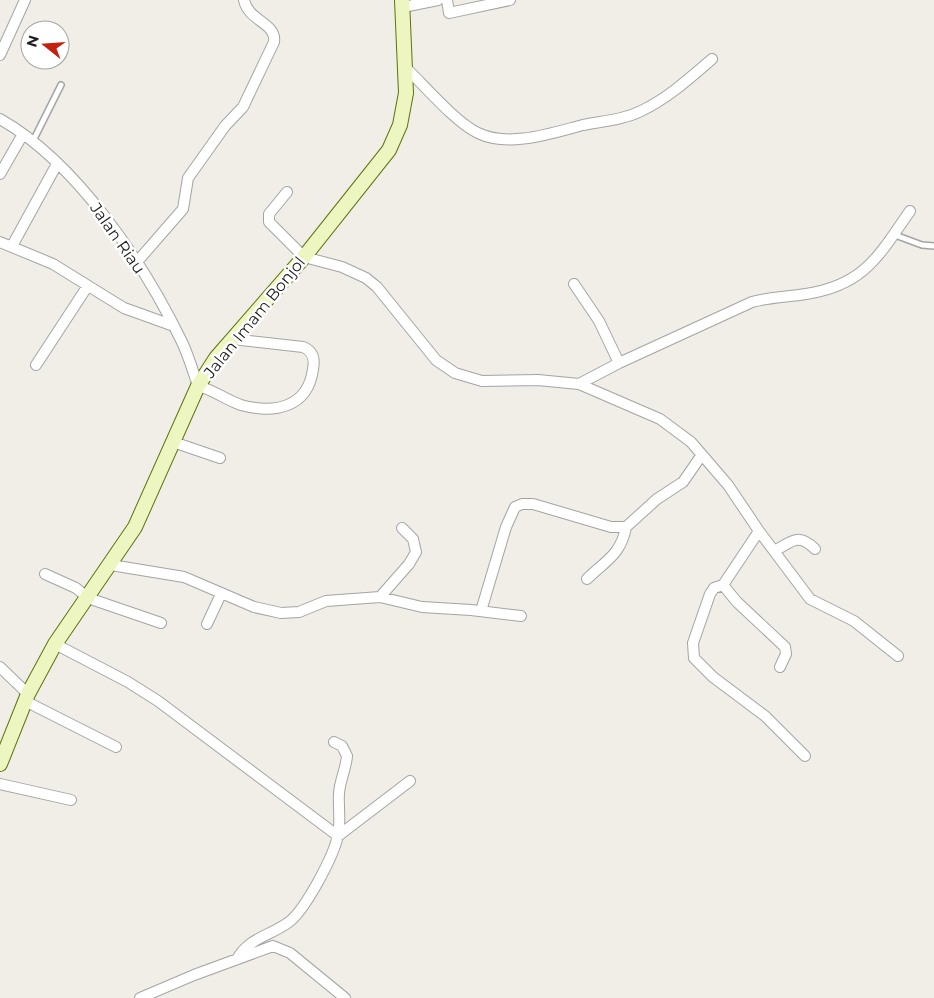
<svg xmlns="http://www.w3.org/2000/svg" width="934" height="998" font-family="Montserrat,sans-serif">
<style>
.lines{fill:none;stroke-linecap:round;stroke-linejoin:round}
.lane-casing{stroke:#a4a4a4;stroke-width:8}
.street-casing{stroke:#a4a4a4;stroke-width:12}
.secondary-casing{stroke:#5d720c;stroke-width:16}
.lane{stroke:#fff;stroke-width:5}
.street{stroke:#fff;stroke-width:10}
.secondary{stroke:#edf6c0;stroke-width:14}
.labels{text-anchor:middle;stroke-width:5;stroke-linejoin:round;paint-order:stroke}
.street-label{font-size:16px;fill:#202020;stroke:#fff}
</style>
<rect width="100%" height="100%" fill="#f0eee7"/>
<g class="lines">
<defs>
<path id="lane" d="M33,141L61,85
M895,235L922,245L934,246"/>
<path id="street" d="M447,0L449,13L510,0
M403,7L438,0
M0,55L25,0
M405,67C424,85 456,123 478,133C509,148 552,133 583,125C603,121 623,120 641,111C668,98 690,78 712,59
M0,119C76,162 143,262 181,340C188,354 193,371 198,386C214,390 226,400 241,405C274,414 308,408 313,369C315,359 313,351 303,347L232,339
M0,174L23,134
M287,192L269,214V222L304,257L342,267L366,278L377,287L436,360L455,373L482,381L538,380L579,384L660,419L691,442L728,485L759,531L723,585L714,588L710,594L693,643L694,658L713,677L765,716L805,756
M0,242L53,264L124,308L174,326
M12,246L57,164
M136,263L183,209L188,178L225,126L243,107L274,42C277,23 248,21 244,0
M574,284L599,321L619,363
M36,365L87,287
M579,384L619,363L752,302C770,297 787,297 806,294C865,285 879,255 910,211
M173,442L220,458
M759,531L774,551C792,542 798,532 815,549
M774,551L810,599L854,621L898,656
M111,565L184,577L254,607L281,613L299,612L326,601L380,597L422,607L471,610L521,616
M45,574L76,588L88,598L161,623
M587,579C605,561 621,555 626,527
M723,585L737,602L785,647L786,654L780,667
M380,597L409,564L416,552L413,539L402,528
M481,611L506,527L515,507L522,504H533L611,527H626L657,499L683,482L701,456
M207,624L221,594
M55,644L128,682L158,701L338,836L410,781
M0,667L28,694
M25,701L116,747
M0,784L71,800
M237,959C250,937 270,936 289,922C305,910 334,856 338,835C341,821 338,807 339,793C340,780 346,769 347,756L342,746L334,742
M140,998L194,975L273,946L290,953L345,998"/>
<path id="secondary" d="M0,764L28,694L55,644L135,527L198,386L216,358L304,257L389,150L400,125L406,93L402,0"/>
</defs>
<use href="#lane" class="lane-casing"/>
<use href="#street" class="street-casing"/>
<use href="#secondary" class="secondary-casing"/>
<use href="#lane" class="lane"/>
<use href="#street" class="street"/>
<use href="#secondary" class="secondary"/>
</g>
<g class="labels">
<g class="street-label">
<text transform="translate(118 238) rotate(55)" y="6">Jalan Riau</text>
<text transform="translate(254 317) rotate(-51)" y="6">Jalan Imam Bonjol</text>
</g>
</g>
<g transform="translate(45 45) rotate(287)"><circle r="24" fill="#ffffff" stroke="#a6a6a6"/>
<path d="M0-4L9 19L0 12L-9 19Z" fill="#c3200d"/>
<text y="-8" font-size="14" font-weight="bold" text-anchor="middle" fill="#202020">N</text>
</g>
</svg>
